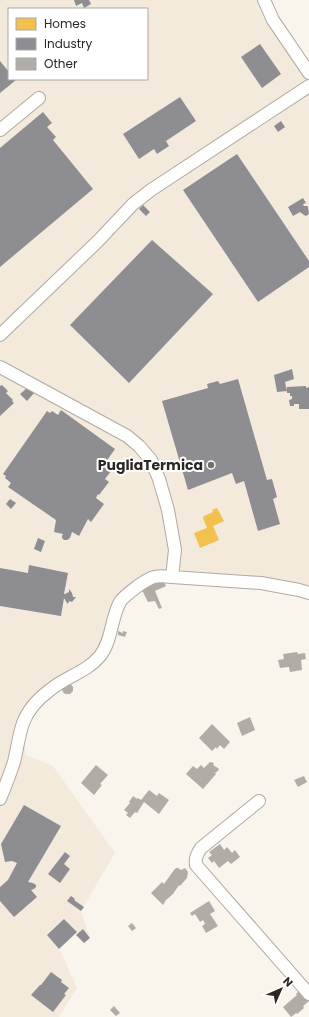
<svg xmlns="http://www.w3.org/2000/svg" width="309" height="1017" font-family="Poppins,sans-serif">
<style>
.built{fill:#f3eadc;fill-rule:evenodd}
.homes{fill:#f2c14e}
.industry{fill:#8d8d92}
.building{fill:#b0ada7}
.lines{fill:none;stroke-linecap:round;stroke-linejoin:round}
.minor-casing{stroke:#aeaaa4;stroke-width:14}
.minor{stroke:#fefefc;stroke-width:12}
.poi-dot{fill:#73706a;stroke:#fff;stroke-width:1.5}
.labels{text-anchor:middle;stroke-width:4;stroke-linejoin:round;paint-order:stroke}
.poi-label{font-size:14px;font-weight:bold;fill:#2b2823;stroke:#fff;text-anchor:end}
</style>
<rect width="100%" height="100%" fill="#f9f5ed"/>
<path class="built" d="M0,0H264L309,73V593L159,575L121,601L100,656L66,678L23,723L26,755L53,766L115,853L81,911L90,938L84,943L77,932L59,948L77,988L59,1017H0ZM9,9H147V79H9Z"/>
<path class="homes" d="M217,508L224,521L213,526L219,540L200,548L194,533L207,528L203,518L204,516L213,512L212,510Z"/>
<path class="industry" d="M74,0H89L91,4L84,8L82,3L76,6Z
M260,44L281,74L262,88L241,57Z
M0,61L9,72V79H15L16,80L0,93Z
M180,97L196,121L166,141L169,146L157,154L154,149L139,159L123,134Z
M43,112L52,123L47,127L56,137L53,140L93,189L0,267V148Z
M281,121L285,127L278,132L274,126Z
M237,154L309,261V267L258,302L183,190Z
M303,198L306,203L303,204L304,206H307L308,207L309,214L306,216L304,215L300,212L293,216L288,207Z
M143,205L150,212L146,216L139,209Z
M152,240L213,294L129,383L70,325Z
M292,369L294,379L285,382L287,391L277,392L274,375Z
M238,379L267,480L272,479L277,497L273,499L280,524L258,531L244,481L236,484L232,473L188,490L162,401L208,388L207,384L218,381L220,384Z
M2,385L8,391L6,393L13,400L12,401L14,403L0,416V386Z
M306,386V388L309,387V409H299V404H294V406H290L289,400L292,399V396H290V393H287V387Z
M27,388L35,392L27,401L20,394Z
M61,410L115,449L103,466L111,471L105,479L109,482L99,495L98,494L96,498L104,504L91,522L88,519L79,536L72,532L70,538L67,540H64L62,538V536L63,534L54,532L56,520L8,487L11,483L5,478L6,476L3,474L47,411L50,413L52,411L58,415Z
M10,499L16,503L11,509L6,504Z
M38,538L45,541L41,552L34,549Z
M29,565L68,573L64,594H65L69,592V589L72,593L73,597H76L72,602L69,601L68,604L67,603L64,598L61,616L0,606V568L28,573Z
M24,805L61,826L28,882L33,883L36,885V887L34,889L31,890L37,897L14,917L0,901V887L8,880L17,863L12,861L5,862L1,844Z
M65,852L70,856L64,864L70,869L60,883L48,874Z
M71,896L75,899L74,900L84,907L81,911L67,901Z
M64,919L77,932L59,949L47,935Z
M83,929L90,938L84,943L76,935Z
M51,972L62,980L61,982L69,988L64,994L66,995L53,1012L31,995L40,985H41Z"/>
<path class="building" d="M162,578L166,586L155,591L162,608L159,609L155,601L148,602L142,590Z
M118,631L123,633V631L127,632L125,637L118,635Z
M297,652L298,654L305,653L306,659L301,660L302,670L290,672L289,667L280,668L278,660L284,659L283,654Z
M70,683L73,687V691L70,694H65L63,692L62,689Z
M250,717L255,730L242,736L237,723Z
M212,724L230,742L224,749L220,745L217,749L216,747L212,751L199,738Z
M210,762L214,763L213,765L218,768L219,770L215,773L216,774L203,789L186,774L193,766L197,769L201,765L204,768Z
M96,765L108,775L100,784L102,785L94,795L81,783Z
M304,776L307,782L298,787L294,780Z
M149,790L157,796L159,793L169,800L159,814L144,802L137,813L135,812L130,818L126,815L128,813L124,810L130,803L129,802L133,796L137,799L138,798L141,800Z
M220,844L224,850L227,847L232,853L235,850L240,857L231,864L228,861L219,868L214,861L212,863L208,858L212,855L209,852Z
M176,868H178L181,870L185,868L188,872L187,878L180,886L179,885L173,894L166,900L163,905L151,893L162,882L164,884L174,870Z
M209,901L215,911L210,914L218,926L206,933L202,926L205,924L203,920L200,922L195,914L192,916L190,913Z
M132,923L136,928L132,931L128,926Z
M302,988L309,996V1001L303,1006L304,1008L297,1014L296,1013L291,1017L283,1007L297,995L296,994Z
M114,1006L120,1013L116,1016L110,1010Z"/>
<g class="lines">
<defs>
<path id="minor" d="M264,0L273,20L309,73
M0,130L39,98
M0,335L98,241L133,204L151,190L309,86
M0,367L2,368L127,436L139,446L151,460L159,479L168,510L175,550L172,577
M0,799C5,787 10,774 14,762C17,749 19,735 23,723C28,710 39,698 50,690C65,677 87,672 100,656C112,641 111,618 120,602C123,597 134,589 138,586C152,576 156,575 172,577L261,583L299,590L309,593
M259,801L201,848C197,854 195,858 196,865L309,994"/>
</defs>
<use href="#minor" class="minor-casing"/>
<use href="#minor" class="minor"/>
</g>
<circle class="poi-dot" cx="211" cy="465" r="4"/>
<g class="labels">
<g class="poi-label">
<text x="203" y="470">PugliaTermica</text>
</g>
</g>
<rect x="8" y="8" width="140" height="72" fill="#ffffff" stroke="#aaa9a7"/>
<rect x="16" y="18" width="20" height="12" fill="#f2c14e" stroke="#aaa9a7"/>
<text x="44" y="28" font-size="12" fill="#2b2823">Homes</text>
<rect x="16" y="38" width="20" height="12" fill="#8d8d92" stroke="#aaa9a7"/>
<text x="44" y="48" font-size="12" fill="#2b2823">Industry</text>
<rect x="16" y="58" width="20" height="12" fill="#b0ada7" stroke="#aaa9a7"/>
<text x="44" y="68" font-size="12" fill="#2b2823">Other</text>
<g transform="translate(281 989) rotate(45)" stroke="#ffffff" stroke-width="3" paint-order="stroke">
<path d="M0-3L7 15L0 10L-7 15Z" fill="#2b2823"/>
<text y="-6" font-size="11" font-weight="bold" text-anchor="middle" fill="#2b2823">N</text>
</g>
</svg>
